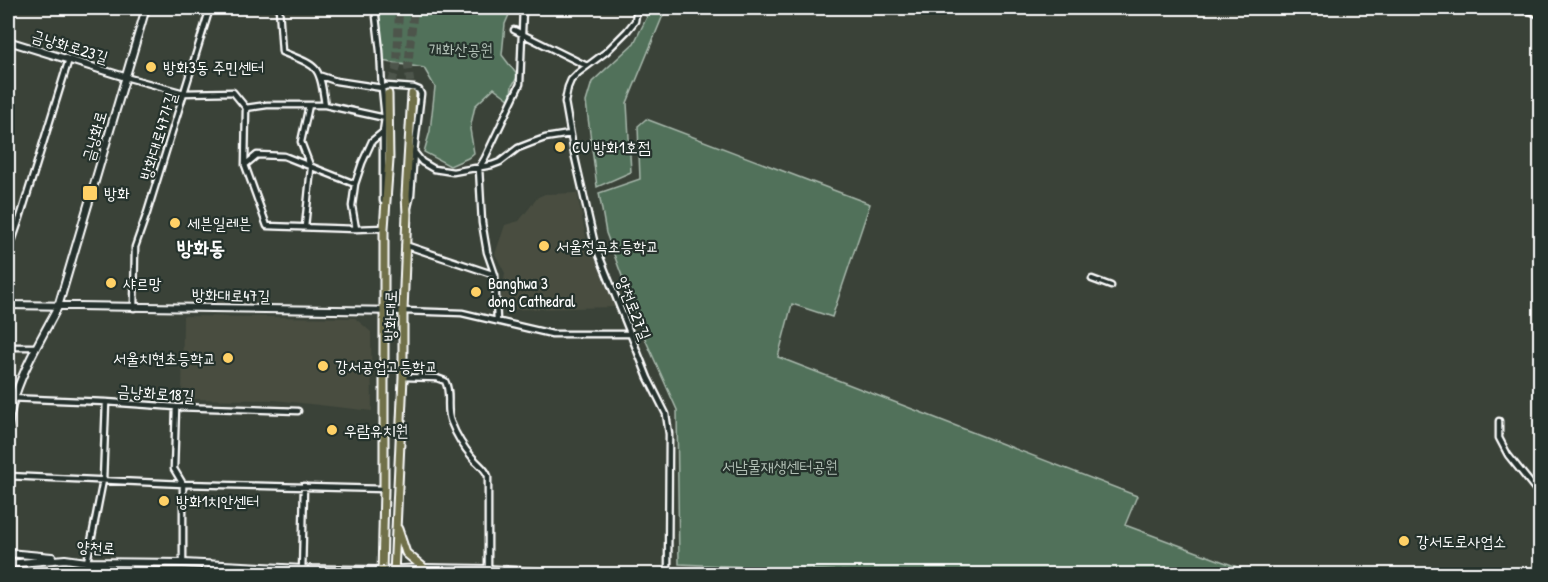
<svg xmlns="http://www.w3.org/2000/svg" width="1548" height="582" font-family="'Patrick Hand','Poor Story',sans-serif">
<style>
.built{fill:#484d40}
.green{fill:#51715a;stroke:#a8b8ac;stroke-width:1.5}
.lines{fill:none;stroke-linecap:round;stroke-linejoin:round}
.highway-tunnel{stroke:#4e554c;stroke-width:8;stroke-dasharray:8 4;stroke-linecap:butt}
.street-casing{stroke:#fff;stroke-width:9}
.secondary-casing{stroke:#fff;stroke-width:10}
.primary-casing{stroke:#fff;stroke-width:11}
.highway-casing{stroke:#fff;stroke-width:13}
.street{stroke:#26332d;stroke-width:4.5}
.secondary{stroke:#26332d;stroke-width:6}
.primary{stroke:#6f704a;stroke-width:7}
.highway{stroke:#6f704a;stroke-width:8}
.poi-dot{fill:#ffd166;stroke:#26332d;stroke-width:2}
.labels{text-anchor:middle;stroke-width:4.5;stroke-linejoin:round;paint-order:stroke}
.street-label{font-size:16px;fill:#fff;stroke:#26332d}
.park-label{font-size:16px;fill:#b1bfb5;stroke:#26332d}
.poi-label{font-size:16px;fill:#fff;stroke:#26332d;text-anchor:start}
.quarter-label{font-size:20px;font-weight:bold;fill:#fff;stroke:#26332d}
</style>
<rect width="100%" height="100%" fill="#3a4238"/>
<filter id="ink" filterUnits="userSpaceOnUse"><feTurbulence type="fractalNoise" baseFrequency=".0167" numOctaves="2"/><feDisplacementMap in="SourceGraphic" scale="12" xChannelSelector="R" yChannelSelector="G"/><feConvolveMatrix kernelMatrix="1 2 1 2 8 2 1 2 1" color-interpolation-filters="sRGB"/></filter>
<g filter="url(#ink)">
<path class="built" d="M577,193L586,237L615,307L500,310L505,273L495,254L505,225L519,221L538,197L545,194Z
M183,316L355,318L371,332L372,411L274,400L182,399Z"/>
<path class="green" d="M379,8H512L505,24L502,55L518,76L512,86L510,100L494,88L475,106L470,129L474,153L468,158L450,166L424,152L430,131L435,87L424,68L382,61Z
M638,8H666L627,103L631,172L597,187L586,102L592,82L634,43L647,17Z
M646,119L870,204L832,317L792,304L778,357L1137,496L1125,525L1256,574H883L840,571L679,564L677,410L646,341L606,233L599,193L640,179L638,126Z"/>
<g class="lines">
<path class="highway-tunnel" d="M388,94L397,67L399,8
M412,94L408,67L414,8"/>
<defs>
<path id="street" d="M279,8L282,52C319,67 319,64 325,105
M637,8L635,21L627,31L606,52L578,73L571,80L568,87L565,102L574,153L595,245L648,378L666,414L669,434L668,574
M514,30L587,66
M321,76L336,81L382,88L380,51L375,8
M125,77L184,93L233,92L246,108
M246,108L245,165L267,226L356,229L384,228
M246,108L267,105H325L385,118
M414,152L422,162L434,169L453,172L492,165L500,162L518,148L531,143L545,138L570,134
M245,165L257,155L284,156L355,184
M383,201V132L385,118L382,88L387,86L414,88L419,90L421,94L414,152L411,195L408,207
M305,227L311,168L301,142L309,105
M356,229L352,206L355,184L362,163L372,141L383,132
M405,245L495,275L497,321
M8,253L20,218L69,59
M495,275L487,252L482,223L479,168L485,158L520,84L523,8
M1092,279L1111,286
M134,308L135,247L147,213L210,8
M403,311L462,313L552,334H631
M8,347H36
M403,377L437,378L445,381C452,393 445,409 451,422C456,435 464,448 473,458C479,465 485,468 488,476V569
M8,398L106,402L176,407L298,411
M176,407L174,469L183,484V563
M1499,421V438L1508,455L1540,495
M8,476L183,484L384,489
M204,565L206,574
M88,574L87,562L103,480L106,402
M302,574L304,486"/>
<path id="secondary" d="M8,41L125,77
M8,305L403,311
M8,428C10,417 11,406 15,396C25,365 43,335 58,307L146,8
M8,553L52,557
M8,564L65,559L87,562L183,563L303,569L382,570L424,568L488,569L578,574"/>
<path id="primary" d="M398,529L406,553L424,568
M382,574L384,489V228L389,160L388,94
M394,574L403,377V311L407,214L406,195L412,94"/>
<path id="highway" d="M1528,8L1540,13"/>
</defs>
<use href="#street" class="street-casing"/>
<use href="#secondary" class="secondary-casing"/>
<use href="#primary" class="primary-casing"/>
<use href="#highway" class="highway-casing"/>
<use href="#street" class="street"/>
<use href="#secondary" class="secondary"/>
<use href="#primary" class="primary"/>
<use href="#highway" class="highway"/>
</g>
</g>
<g class="poi-dot">
<circle cx="151" cy="67" r="6"/>
<circle cx="560" cy="147" r="6"/>
<rect x="82" y="185" width="16" height="16" rx="3"/>
<circle cx="175" cy="223" r="6"/>
<circle cx="544" cy="246" r="6"/>
<circle cx="111" cy="283" r="6"/>
<circle cx="476" cy="292" r="6"/>
<circle cx="228" cy="358" r="6"/>
<circle cx="323" cy="366" r="6"/>
<circle cx="332" cy="430" r="6"/>
<circle cx="164" cy="501" r="6"/>
<circle cx="1404" cy="541" r="6"/>
</g>
<g class="labels">
<g class="street-label">
<text transform="translate(70 46) rotate(17)" y="6">금낭화로23길</text>
<text transform="translate(94 136) rotate(-74)" y="6">금낭화로</text>
<text transform="translate(158 136) rotate(-73)" y="6">방화대로47가길</text>
<text transform="translate(231 295) rotate(1)" y="6">방화대로47길</text>
<text transform="translate(634 308) rotate(68)" y="6">양천로27길</text>
<text transform="translate(390 316) rotate(-89)" y="6">방화대로</text>
<text transform="translate(156 393) rotate(4)" y="6">금낭화로18길</text>
<text transform="translate(96 547) rotate(3)" y="6">양천로</text>
</g>
<g class="park-label">
<text x="461" y="55">개화산공원</text>
<text x="780" y="472">서남물재생센터공원</text>
</g>
<g class="poi-label">
<text x="163" y="73">방화3동 주민센터</text>
<text x="572" y="153">CU 방화1호점</text>
<text x="104" y="199">방화</text>
<text x="187" y="229">세븐일레븐</text>
<text x="556" y="252">서울정곡초등학교</text>
<text x="123" y="289">샤르망</text>
<text x="488" y="289">Banghwa 3<tspan x="488" dy="18">dong Cathedral</tspan></text>
<text x="216" y="364" text-anchor="end">서울치현초등학교</text>
<text x="335" y="372">강서공업고등학교</text>
<text x="344" y="436">우람유치원</text>
<text x="176" y="507">방화1치안센터</text>
<text x="1416" y="547">강서도로사업소</text>
</g>
<g class="quarter-label">
<text x="201" y="255">방화동</text>
</g>
</g>
<rect width="1548" height="582" fill="none" stroke="#26332d" stroke-width="30"/>
<rect x="15" y="15" width="1518" height="552" fill="none" stroke="#fff" stroke-width="2" filter="url(#ink)"/>
</svg>
